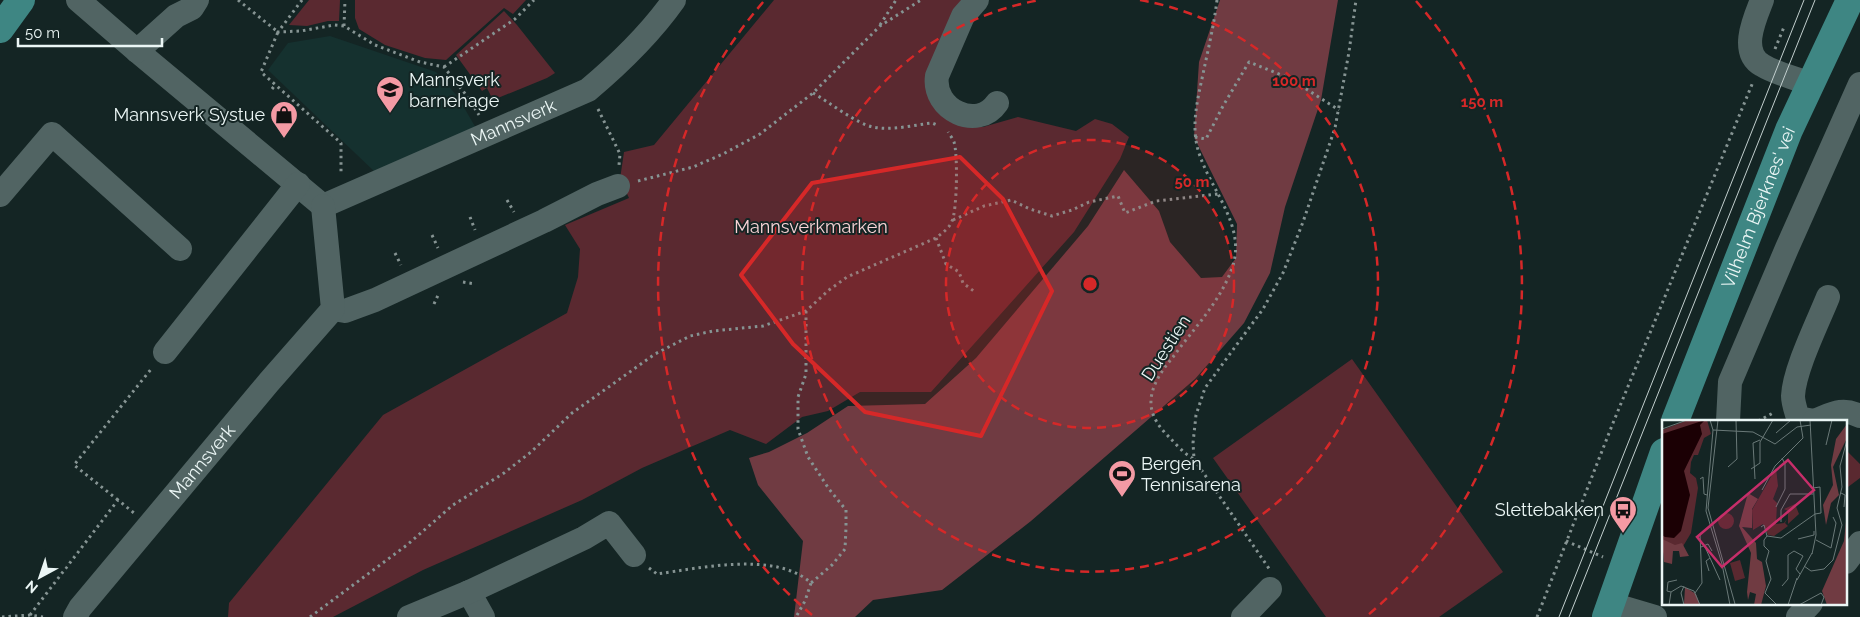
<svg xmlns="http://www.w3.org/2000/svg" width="1860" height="617" font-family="Raleway,sans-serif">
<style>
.built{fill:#15312f}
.green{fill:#5a2930}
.forest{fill:#703b42}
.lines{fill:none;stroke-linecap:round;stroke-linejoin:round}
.path{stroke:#869493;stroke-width:3;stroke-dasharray:2.5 4;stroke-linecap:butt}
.minor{stroke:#516463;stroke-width:24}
.major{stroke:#3e8683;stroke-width:28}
.tram{stroke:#c2cfce;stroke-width:1}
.marked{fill:#d62828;fill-opacity:0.2;stroke:#d62828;stroke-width:4;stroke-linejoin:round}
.ring{fill:none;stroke:#d62828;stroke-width:2.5;stroke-dasharray:9 6}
.labels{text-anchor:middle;stroke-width:4;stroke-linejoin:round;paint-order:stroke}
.poi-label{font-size:18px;fill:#ebf6f5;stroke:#142524;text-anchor:start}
.street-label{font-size:18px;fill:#ebf6f5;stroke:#142524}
.park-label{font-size:18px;fill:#fad4d7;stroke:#142524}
.inset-road{fill:none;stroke:#6a7978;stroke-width:1}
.view{fill:#c62e6a;fill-opacity:0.15;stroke:#c62e6a;stroke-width:2.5}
.inset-edge{fill:none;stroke:#ebf6f5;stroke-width:2.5}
.centre{fill:#d62828;stroke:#142524;stroke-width:2.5}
.ring-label{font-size:15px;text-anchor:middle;font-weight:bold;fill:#d62828;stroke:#142524;stroke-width:4;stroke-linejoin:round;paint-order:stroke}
</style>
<rect width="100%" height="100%" fill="#142524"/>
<path class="built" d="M330,36L436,72L458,97L477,130L376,173L268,70L288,43Z"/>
<path class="green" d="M309,0H340L339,21H328L307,26L289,25Z
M355,0H526L513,14L504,8L446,60L425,58L385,45L359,29L355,18Z
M774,0H969L929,89L972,124L983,127L1018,117L1076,131L1095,119L1112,124L1129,137L1120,159L1074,232L931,392H860L828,411L802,417L766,444L730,430L642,468L582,500L423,570L333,617H228L229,603L383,415L567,313L578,277L580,249L565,225L629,198L620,179L624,152L654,145Z
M504,11L517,25L555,73L547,78L493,100L487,88L482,91L456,55Z
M1352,359L1503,572L1439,617H1326L1213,458Z
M1848,452L1860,464V478L1848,487L1846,496V453Z"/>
<path class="forest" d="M1220,0H1338L1321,100L1285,207L1270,273L1244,323L1195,379L1031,521L942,590L873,600L855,617H794L803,541L758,485L749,458L769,452L807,433L848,406L925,404L976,358L1088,226L1124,170L1159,211L1170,242L1201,278L1222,277L1236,258L1237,224L1194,137L1199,62Z"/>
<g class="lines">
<path class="path" d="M238,0L278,32L261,72L341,143V175
M302,0L278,32L301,31L334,25L344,26L375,45L420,62L444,67L467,96L479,115
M1217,0C1214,25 1208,50 1203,74C1197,102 1190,129 1200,156C1212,191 1245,226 1233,265C1222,300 1194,328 1173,357C1163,369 1152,384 1151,400C1150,415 1159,427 1169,437C1176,444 1184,454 1194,459L1193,443L1196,415L1205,388L1263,309L1283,273L1303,222L1335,128L1349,52L1356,0
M880,25L896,0
M344,26L345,0
M1775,49L1784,27
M444,67L515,19L534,0
M272,89L276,84
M813,93C829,102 857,124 873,127C892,131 913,125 932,123L937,125
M598,109L620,154L619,165
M1195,137L1206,139L1223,106L1249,62L1289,78L1339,110
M638,181L693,167L723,154L760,134L813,93L880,26L921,0
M507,200L514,212
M470,217L475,230
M953,220L984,206L1011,200L1030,209L1052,216L1072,210L1089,202L1118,196L1125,213L1156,201L1218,194
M432,235L438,248
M936,238L946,264L959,272L963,283L975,292
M395,253L401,265
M463,282L475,284
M434,304L439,293
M806,311V374L798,397V429L808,457L829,489L846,510V528L845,549L832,565L811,583
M1758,421L1775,412
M1194,459L1270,570
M118,500L74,465L152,368
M1566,541L1603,557
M649,568L657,574C700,568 776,551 811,583L805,601L796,617
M30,615L118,500L134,513
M2,617L30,615L43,617
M310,617L407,545L453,505L504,473L531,452L572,413L655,354L690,336L713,331L763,326L806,311L829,290L847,277L936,238C942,233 949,229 952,221C957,211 958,154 954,142C953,139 950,135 948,132
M1537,617L1613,423L1753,82"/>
<g class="minor">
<path id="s1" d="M78,0L137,51L323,206L588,90C620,63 650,34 674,0"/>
<path d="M977,0L963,16L937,76C932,110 978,131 997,103"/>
<path d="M1762,0C1755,18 1739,52 1762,65C1776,74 1794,77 1810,84"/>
<path d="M137,51L176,16L192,8L197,0"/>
<path d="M0,195L52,134L180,249"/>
<path d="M333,309L345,311L375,300L544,221L597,194L618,186"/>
<path d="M165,352L298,184"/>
<path d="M1728,421L1730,382L1787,248L1860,84"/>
<path d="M1814,421L1798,418C1796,411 1793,403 1793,396C1794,370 1818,322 1828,297"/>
<path d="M1814,421C1832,414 1842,407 1860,416"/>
<path d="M1846,562L1860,543"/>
<path d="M469,592L483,617"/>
<path d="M1611,604L1655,617"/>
<path id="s2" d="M75,617L80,608L269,382L333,309L323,206"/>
<path d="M409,617L469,592L584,538L609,523L634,555"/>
<path d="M1243,617L1270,589"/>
<path d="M1798,617L1811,603"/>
</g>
<g class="major">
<path d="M0,29L21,0"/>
<path id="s3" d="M1675,421L1789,130L1850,0"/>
<path d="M1606,617L1664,452"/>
</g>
<path class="tram" d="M1559,617L1804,0
M1569,617L1815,0"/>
</g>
<path class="marked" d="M960,157L1003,199L1052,291L981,436L865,412L793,344L741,275L812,183Z"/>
<circle cx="1090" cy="284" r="144" fill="#d62828" fill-opacity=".12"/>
<g class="ring">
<circle cx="1090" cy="284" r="144"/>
<path d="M1140 0A288 288 0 1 1 1040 0"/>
<path d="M812 615A432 432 0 0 1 764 1M1416 1A432 432 0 0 1 1368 615"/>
</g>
<defs>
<symbol id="school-pin" viewBox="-11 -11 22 30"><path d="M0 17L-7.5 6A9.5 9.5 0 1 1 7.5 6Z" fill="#f49aa4" stroke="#142524"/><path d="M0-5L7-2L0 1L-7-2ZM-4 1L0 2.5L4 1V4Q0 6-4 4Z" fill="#111"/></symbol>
<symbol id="shop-pin" viewBox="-11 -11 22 30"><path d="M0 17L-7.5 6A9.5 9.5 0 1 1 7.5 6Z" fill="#f49aa4" stroke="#142524"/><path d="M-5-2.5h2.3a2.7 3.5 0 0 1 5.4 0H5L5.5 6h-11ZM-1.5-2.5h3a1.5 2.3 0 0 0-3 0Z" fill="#111"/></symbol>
<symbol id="stadium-pin" viewBox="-11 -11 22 30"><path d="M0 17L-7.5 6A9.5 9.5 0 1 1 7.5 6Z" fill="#f49aa4" stroke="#142524"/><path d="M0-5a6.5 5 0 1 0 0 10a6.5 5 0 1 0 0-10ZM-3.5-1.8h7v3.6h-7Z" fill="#111"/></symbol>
<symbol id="bus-pin" viewBox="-11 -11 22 30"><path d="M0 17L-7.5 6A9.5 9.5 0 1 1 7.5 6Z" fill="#f49aa4" stroke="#142524"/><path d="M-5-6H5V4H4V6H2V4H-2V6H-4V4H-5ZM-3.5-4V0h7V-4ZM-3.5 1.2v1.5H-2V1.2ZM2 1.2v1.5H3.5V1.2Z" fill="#111"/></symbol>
</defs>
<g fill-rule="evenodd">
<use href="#school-pin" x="374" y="74" width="32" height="43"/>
<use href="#shop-pin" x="268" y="99" width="32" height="43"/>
<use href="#stadium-pin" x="1106" y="458" width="32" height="43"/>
<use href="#bus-pin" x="1607" y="494" width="32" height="43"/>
</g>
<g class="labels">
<g class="poi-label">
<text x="409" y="86">Mannsverk<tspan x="409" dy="21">barnehage</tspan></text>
<text x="265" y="121" text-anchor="end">Mannsverk Systue</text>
<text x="1141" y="470">Bergen<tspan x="1141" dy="21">Tennisarena</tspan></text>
<text x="1604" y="516" text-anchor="end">Slettebakken</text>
</g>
<g class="street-label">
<text dy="6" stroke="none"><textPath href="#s1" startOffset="528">Mannsverk</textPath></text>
<text dy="6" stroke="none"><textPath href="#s3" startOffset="229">Vilhelm Bjerknes' vei</textPath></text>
<text transform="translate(1166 348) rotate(-57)" y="6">Duestien</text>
<text dy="6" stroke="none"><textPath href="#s2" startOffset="201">Mannsverk</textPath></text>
</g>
<g class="park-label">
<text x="811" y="233">Mannsverkmarken</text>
</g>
</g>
<g transform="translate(1662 420)">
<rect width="185" height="185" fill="#142524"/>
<path d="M26,0H45L49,14L42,18L36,35H32L29,42L28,53L34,58L36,68L29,113L20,128L1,133L0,10ZM114,48L116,66L111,79L115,83L114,104L122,103L125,99L123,103L126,106L112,116L106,115L101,104L91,110L90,90ZM133,84L137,94L126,104V91L122,89ZM56 101a8 8 0 1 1 16 0a8 8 0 1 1-16 0ZM78,140L83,158L73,161L68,143Z" fill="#5a2930"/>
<path d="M185,4V18L171,47L177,75L169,83L164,105L161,85L171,65L169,45L174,19ZM86,73L96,79L90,89V108L80,107L94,123L95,139L100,142L104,166L99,185H92L94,174L88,172L86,180L85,172L89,133L77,106ZM185,92V182L182,185H165L160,171L182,121ZM0,119L13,125L20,123L27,136L18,137L17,131H11L10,144L2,142ZM23,167L34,174L38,185H22Z" fill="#703b42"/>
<path d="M43,0L38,5L40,14L22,51L28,75L19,111L12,118L3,117L0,115V14Z" fill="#1b0004"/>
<path class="inset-road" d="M48,0L51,10L44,91L60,144L68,185M56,0L46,88L73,184M148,0L154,115L150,134M0,9L25,0M51,10L91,12L113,24L135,7L149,5M114,13L129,0M164,25L170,0M66,47L75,39L74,0M89,49L98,43V22L111,0M38,59L41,57L42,74L45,75M93,59L91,23L98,20M151,68L158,67L159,93L153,94M100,70L113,46L141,18L138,0M179,73L183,75L182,87M114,87L123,69V44L120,38M119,102V90L128,74H151M99,107L102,105L105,116M136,119L152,115V111M154,120L169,128L174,103L171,97M39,127L46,124L50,131M43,127L58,160M142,146L149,151L162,149L171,140L180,105L175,88L180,67L178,46L185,20M47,151L44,141L48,138M135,160L150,133M120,166L126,159V135L132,131L141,136L134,149L138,154M9,172L5,171L6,162L15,160M33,173L40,163L38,114L48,107M7,185L9,172L19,166L32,171L38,185M22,185L19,173L22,166M115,185L103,173L109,159L104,141L107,131L102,126V120L105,116L119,118L153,94M126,185L135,158M137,185L159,173L162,177L159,185"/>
<path class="view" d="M126,40L152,70L60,147L35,117Z"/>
<rect width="185" height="185" class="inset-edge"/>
</g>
<circle cx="1090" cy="284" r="8" class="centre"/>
<g class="ring-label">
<text x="1294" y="86">100 m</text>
<text x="1482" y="107">150 m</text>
<text x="1192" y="187">50 m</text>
</g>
<g transform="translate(40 577) rotate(220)" stroke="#142524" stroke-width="4" paint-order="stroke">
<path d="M0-4L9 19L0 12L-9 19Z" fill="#ebf6f5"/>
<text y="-8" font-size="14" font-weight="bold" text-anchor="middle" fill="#ebf6f5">N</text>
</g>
<path d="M18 38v8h144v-8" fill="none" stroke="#ebf6f5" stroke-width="2.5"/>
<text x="25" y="38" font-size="15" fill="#ebf6f5" stroke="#142524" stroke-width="4" paint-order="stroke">50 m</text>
</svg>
